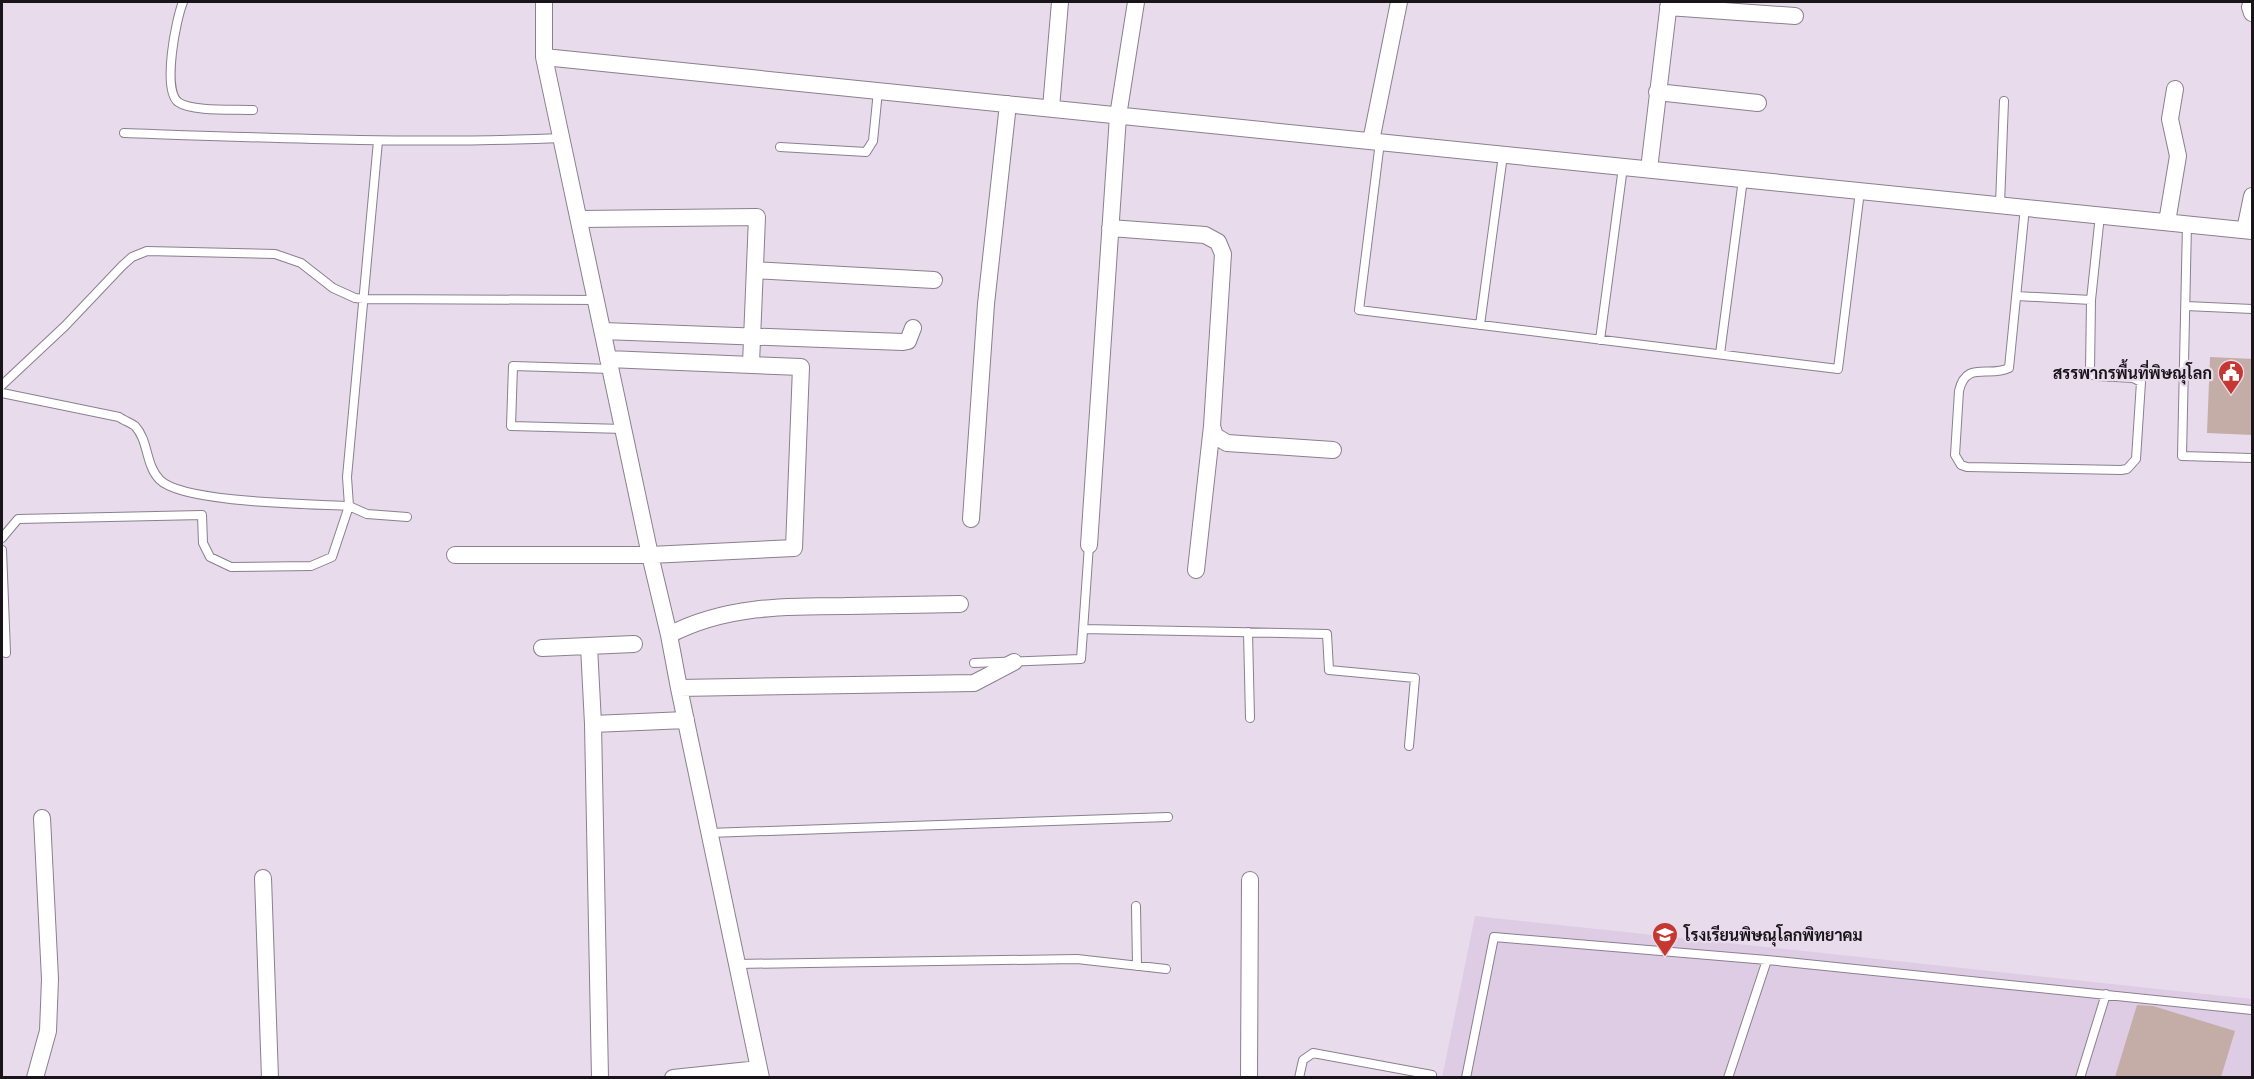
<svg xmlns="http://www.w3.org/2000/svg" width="2254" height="1079" font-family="Literata,Sarabun,serif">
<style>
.built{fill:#decce4}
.building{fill:#c3ada6}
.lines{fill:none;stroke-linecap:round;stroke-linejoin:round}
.service-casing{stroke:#8b7f8f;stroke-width:10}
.minor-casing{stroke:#8b7f8f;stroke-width:18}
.service{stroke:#fff;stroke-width:8}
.minor{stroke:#fff;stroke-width:16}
.labels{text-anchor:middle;stroke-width:4.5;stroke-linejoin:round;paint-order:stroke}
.poi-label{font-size:16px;font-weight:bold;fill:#19141a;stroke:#e8dbec;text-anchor:end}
</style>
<rect width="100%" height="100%" fill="#e8dbec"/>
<path class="built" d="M1475,916L2252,999V1077L1442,1078Z"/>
<path class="building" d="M2210,357L2253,359V435L2207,433Z
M2137,1005L2153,1006L2235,1031L2221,1077H2115Z"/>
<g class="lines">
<defs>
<path id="service" d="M183,2C176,19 162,89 178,102C192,112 235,109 253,110
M124,133C270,138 416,144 562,138
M378,141L347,477L349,506L367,514L407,517
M1380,142L1359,310L1838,369L1860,191
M780,147L866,152L873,141L878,91
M2000,204L2004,101
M2025,207L2009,368C1989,378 1966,360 1959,391L1955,455L1961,465L1967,467L2121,470L2127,469L2136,459L2141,382L2133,378L2097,376L2093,375L2090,370L2091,300L2100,215
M2187,224L2182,456L2252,458
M2017,296L2091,300
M2186,306L2252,309
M1480,325L1503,155
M1600,340L1623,167
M1720,354L1743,179
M611,369L513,366L511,426L624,429
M2,385L65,326L122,266L132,257L147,251L275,254L301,263L333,288L355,298L364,299L596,300
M2,393L119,417C123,420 131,423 135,426C149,441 145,465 160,480C183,503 312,504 349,506L332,557L311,566L231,567L210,557L203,543L202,515L18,519L2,538
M2,550L6,653
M1083,629L1327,634L1329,670L1415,678L1409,746
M1248,632L1250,718
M974,663L1081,659L1089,545
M709,833L1168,817
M1136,906L1137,966
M737,964L1077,959L1166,969
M1299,1078L1303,1060L1313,1053L1432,1075L1431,1078
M1466,1078L1494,937L1767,960L2252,1010
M1728,1078L1767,960
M2080,1078L2106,994"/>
<path id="minor" d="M544,2V57L650,555L669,635L679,688L761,1078
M1668,7L1795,16
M2250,7L2252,13
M544,57L2252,231
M1657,92L1758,103
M1051,108L1060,2
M1371,141L1399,2
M1649,169L1669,2
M580,219L757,217L751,364
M2167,222L2178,156L2170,119L2175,89
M1110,228L1205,235L1218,242L1223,254L1212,426L1215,436L1227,443L1333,450
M2245,230L2252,196
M755,270L934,280
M603,331L903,342L908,341L913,328
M971,519L986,304L1008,104
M1089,545L1118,116L1136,2
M455,555H650L794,548L801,367L608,359
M1196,570L1212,426
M669,635C724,606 784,606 845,606C883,605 921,605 960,604
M589,646L593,724
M542,648L634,644
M679,688L974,683L1014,662
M263,878L270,1078
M35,1078L48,1031L50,979L42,818
M600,1078L593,724L686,720
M673,1078L759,1069
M1249,1078L1250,880"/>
</defs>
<use href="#service" class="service-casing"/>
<use href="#minor" class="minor-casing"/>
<use href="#service" class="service"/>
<use href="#minor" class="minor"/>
</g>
<defs>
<symbol id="civic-pin" viewBox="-11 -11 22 30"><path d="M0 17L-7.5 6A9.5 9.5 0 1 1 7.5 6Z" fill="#c53731" stroke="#e8dbec"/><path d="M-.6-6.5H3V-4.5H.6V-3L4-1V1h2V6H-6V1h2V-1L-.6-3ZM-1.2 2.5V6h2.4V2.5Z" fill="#fff"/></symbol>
<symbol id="school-pin" viewBox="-11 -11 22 30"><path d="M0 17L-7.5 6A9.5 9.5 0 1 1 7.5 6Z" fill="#c53731" stroke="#e8dbec"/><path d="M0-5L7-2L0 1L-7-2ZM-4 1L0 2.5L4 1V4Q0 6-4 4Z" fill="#fff"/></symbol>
</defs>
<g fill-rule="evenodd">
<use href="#civic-pin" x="2216" y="358" width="30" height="40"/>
<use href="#school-pin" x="1650" y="920" width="30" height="40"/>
</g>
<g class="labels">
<g class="poi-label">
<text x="2212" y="379">สรรพากรพื้นที่พิษณุโลก</text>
<text x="1684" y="941" text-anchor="start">โรงเรียนพิษณุโลกพิทยาคม</text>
</g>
</g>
<rect width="2254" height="1079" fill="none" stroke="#19141a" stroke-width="6"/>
</svg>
